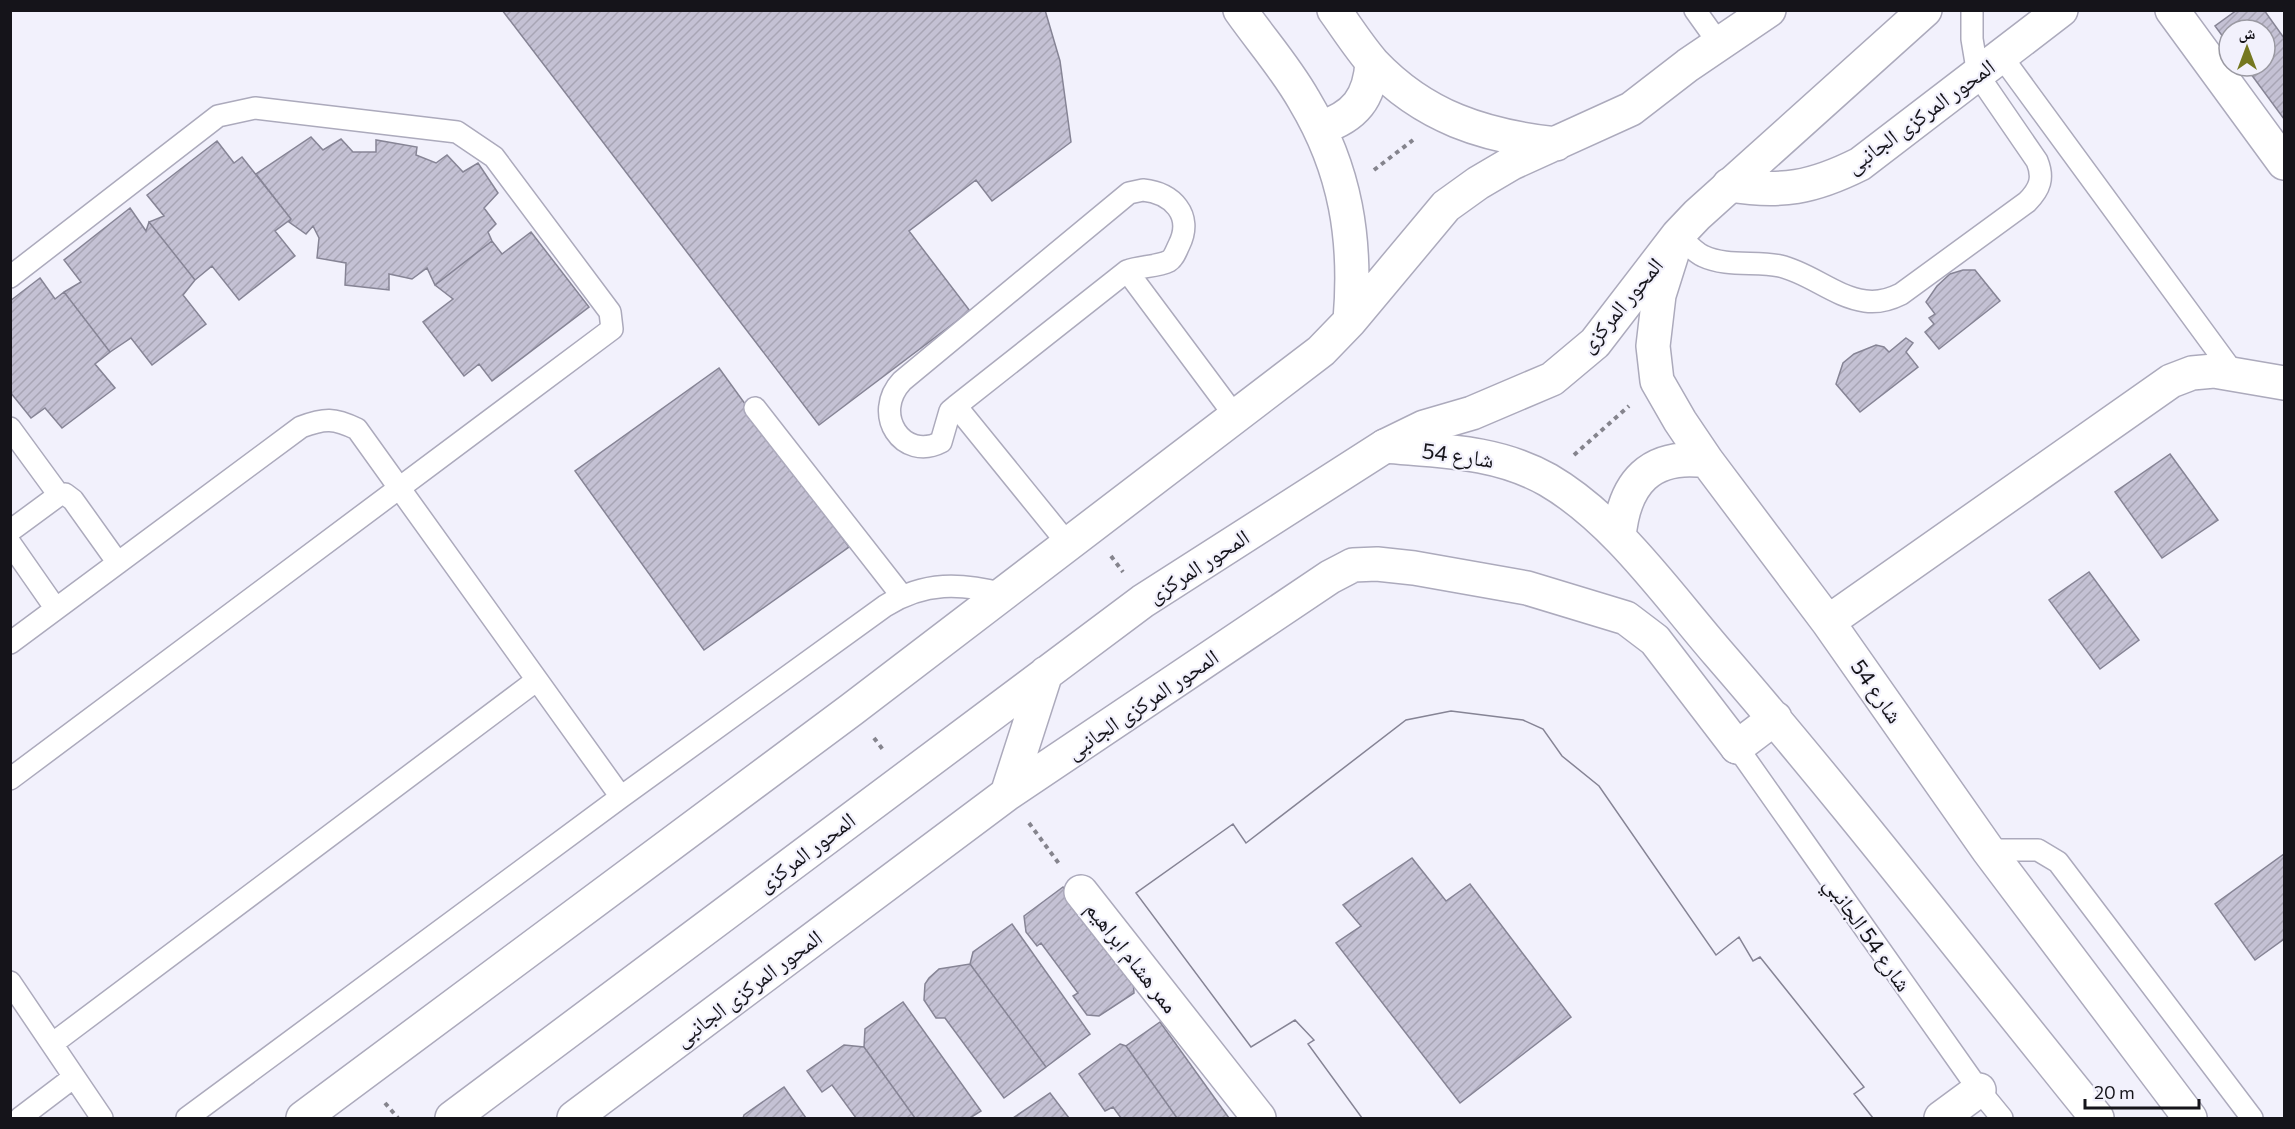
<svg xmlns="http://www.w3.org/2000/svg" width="2295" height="1129" font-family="Commissioner,'Noto Naskh Arabic',sans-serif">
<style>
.building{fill:url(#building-hatch);stroke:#868495;stroke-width:1.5;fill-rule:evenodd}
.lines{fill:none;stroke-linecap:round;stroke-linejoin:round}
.lane-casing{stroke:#acaabc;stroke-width:24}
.street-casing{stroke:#acaabc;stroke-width:36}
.secondary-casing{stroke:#acaabc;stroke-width:36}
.path{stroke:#85848d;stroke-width:4;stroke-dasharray:4.5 4.5;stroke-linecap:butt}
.lane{stroke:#fff;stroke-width:21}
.street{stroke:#fff;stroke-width:33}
.secondary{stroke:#fff;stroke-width:33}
.labels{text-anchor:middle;stroke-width:4.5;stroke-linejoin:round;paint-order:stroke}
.street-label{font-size:22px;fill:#15141a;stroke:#f2f1fc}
</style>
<defs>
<pattern id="building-hatch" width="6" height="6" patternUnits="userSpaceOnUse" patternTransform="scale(1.5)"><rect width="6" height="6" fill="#c4c1d4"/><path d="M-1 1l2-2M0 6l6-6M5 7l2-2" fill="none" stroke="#a8a5b5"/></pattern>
</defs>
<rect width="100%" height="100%" fill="#f2f1fc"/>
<path class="building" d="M502,10H1045L1060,61L1071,142L992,201L976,180L909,231L970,311L819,425Z
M2237,10H2264L2284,38V119L2245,66H2265V30H2229V45L2215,26Z
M311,137L323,150L341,139L353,152H376V140L417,147L416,155L436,163L447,155L463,172L478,163L498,193L484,208L496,224L488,232L492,241L435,285L427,268L412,279L389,274V290L345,285L346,263L317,258L319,238L313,226L306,234L289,222L291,219L256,174Z
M217,141L234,163L242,157L291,219L275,231L295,256L239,300L212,266L195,280L149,222L164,216L147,195Z
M130,208L146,231L149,222L195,280L183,295L206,324L152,365L131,338L110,352L64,292L81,282L64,260Z
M531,232L589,307L492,381L479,364L464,376L423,322L453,299L435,285L492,241L502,254Z
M1963,270H1975L2000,301L1939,349L1925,332L1934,324L1929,318L1935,314L1926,302L1937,286L1950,274Z
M40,278L55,299L64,292L110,352L95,364L115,388L62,428L45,408L31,418L10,392V301Z
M1906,338L1913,343L1906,352L1918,367L1860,412L1836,384L1843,363L1854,354L1876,345L1884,347L1889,352Z
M719,368L849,547L704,650L575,471Z
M2170,454L2218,520L2162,558L2115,492Z
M2089,572L2139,640L2100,669L2049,600Z
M1451,711L1523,720L1543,729L1562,756L1599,786L1716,955L1739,937L1753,961L1760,957L1864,1087L1854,1094L1873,1118H1362L1308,1044L1314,1040L1295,1020L1251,1047L1136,893L1233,824L1246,843L1406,720ZM1412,858L1446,901L1470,884L1571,1017L1460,1103L1336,943L1361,926L1343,905Z
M1451,711L1523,720L1543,729L1562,756L1599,786L1716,955L1739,937L1753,961L1760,957L1864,1087L1854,1094L1873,1118H1362L1308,1044L1314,1040L1295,1020L1251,1047L1136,893L1233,824L1246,843L1406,720Z
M2284,854V939L2255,960L2215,904Z
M1063,887L1133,979L1134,993L1099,1016L1087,1015L1073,996L1078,993L1041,943L1037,946L1026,932L1024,916Z
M1012,924L1090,1034L1046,1067L970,964L973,952Z
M970,964L1046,1067L1004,1098L945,1018H936L924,1000L925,984L929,978L939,969Z
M903,1002L981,1111L970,1118H915L864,1047L865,1029Z
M1160,1022L1229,1118H1177L1126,1046Z
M1120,1044L1126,1046L1177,1118H1121L1113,1107L1105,1111L1079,1074Z
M844,1045L864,1047L915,1118H856L832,1085L822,1092L807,1071Z
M784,1087L806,1118H743L744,1115Z
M1050,1093L1069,1118H1013Z"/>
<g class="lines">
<defs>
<path id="lane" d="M1695,10L1720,45
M2002,57L2235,375
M1143,190C1172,193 1194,215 1179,245C1176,251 1174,258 1169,261C1157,267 1140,266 1127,271L956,406L950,411L941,442C903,462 871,414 902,381L1129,193Z
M1678,235C1685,241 1694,252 1703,256C1726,267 1756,261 1780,266C1810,273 1835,297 1865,301C1878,303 1889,300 1901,294L2027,202C2040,189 2044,178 2037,161L1978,75L1972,39V10
M1127,271L1235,416
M10,277L218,116L255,108L457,132L494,157L610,312L612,329L10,779
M956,406L1068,544
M755,408L902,596
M10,428L59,495
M10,531L59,495L65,494L73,500L118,563
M10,543L56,609
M10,643L301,427C325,418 334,418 357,429L621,797
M1737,747L1979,1090L2002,1118
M1988,850H2038L2058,862L2252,1118
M10,982L102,1118
M52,1044L537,680
M20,1118L74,1077
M187,1118L621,797L885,606C925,581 961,583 1004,594"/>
<path id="street" d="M2172,10L2284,163
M1729,185C1782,193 1812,188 1860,164L2061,10
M1677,238L1659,295L1653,346L1657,381L1680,421L1707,461L1828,622L1988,850L2190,1118
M1385,446C1441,451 1497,451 1548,480C1615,519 1667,594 1718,653C1849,804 1971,963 2097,1118
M1619,537C1624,483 1650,453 1707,461
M1828,622L2171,381L2192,373L2214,371L2284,383
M1737,747L1775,718
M1081,892L1259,1118
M1941,1118L1979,1090"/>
<path id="secondary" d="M1240,10C1261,40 1286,68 1304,100C1346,170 1357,240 1350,321
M1334,10C1347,28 1359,47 1373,63C1424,117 1484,136 1556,144
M1320,128C1355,117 1370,98 1372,62
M1007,794L1046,673
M303,1118L851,710L1321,351L1350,321L1446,206L1478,183L1512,163L1631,109L1688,65L1769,10
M452,1118L1143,601L1385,446L1424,427L1472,413L1552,379L1595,343L1678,235L1697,215L1925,10
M574,1118L1007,794L1330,577L1353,565L1377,564L1414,568L1527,588L1626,618L1655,640L1737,747"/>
</defs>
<use href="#lane" class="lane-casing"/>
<use href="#street" class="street-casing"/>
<use href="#secondary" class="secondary-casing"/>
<path class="path" d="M1374,170L1413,140
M1574,455L1629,406
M1111,556L1123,572
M874,738L884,751
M1029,823L1060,865
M385,1103L398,1118"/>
<use href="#lane" class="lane"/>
<use href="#street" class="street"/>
<use href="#secondary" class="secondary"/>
</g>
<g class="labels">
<g class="street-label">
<text transform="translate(1920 116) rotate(-36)" y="8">المحور المركزى الجانبى</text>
<text transform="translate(1621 305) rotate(-50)" y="8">المحور المركزى</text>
<text transform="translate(1458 455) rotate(8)" y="8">شارع 54</text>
<text transform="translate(1198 566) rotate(-33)" y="8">المحور المركزى</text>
<text transform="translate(1877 691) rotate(55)" y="8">شارع 54</text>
<text transform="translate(1142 704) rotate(-34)" y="8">المحور المركزى الجانبى</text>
<text transform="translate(806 852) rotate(-37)" y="8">المحور المركزى</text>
<text transform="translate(1868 934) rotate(55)" y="8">شارع 54 الجانبي</text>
<text transform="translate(1132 957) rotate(52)" y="8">ممر هشام ابراهيم</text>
<text transform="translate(748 988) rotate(-37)" y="8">المحور المركزى الجانبى</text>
</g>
</g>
<rect width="2295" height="1129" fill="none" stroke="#15141a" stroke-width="24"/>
<g transform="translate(2247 48)"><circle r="28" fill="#f2f1fc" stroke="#9a99a2" stroke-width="1.5"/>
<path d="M0-4.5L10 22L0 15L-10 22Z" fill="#757820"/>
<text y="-9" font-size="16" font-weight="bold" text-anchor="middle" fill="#15141a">ش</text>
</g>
<path d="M2085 1099v9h114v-9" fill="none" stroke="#15141a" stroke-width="3"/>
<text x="2094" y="1099" font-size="18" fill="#15141a" stroke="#f2f1fc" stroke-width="4.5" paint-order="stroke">20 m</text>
</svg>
